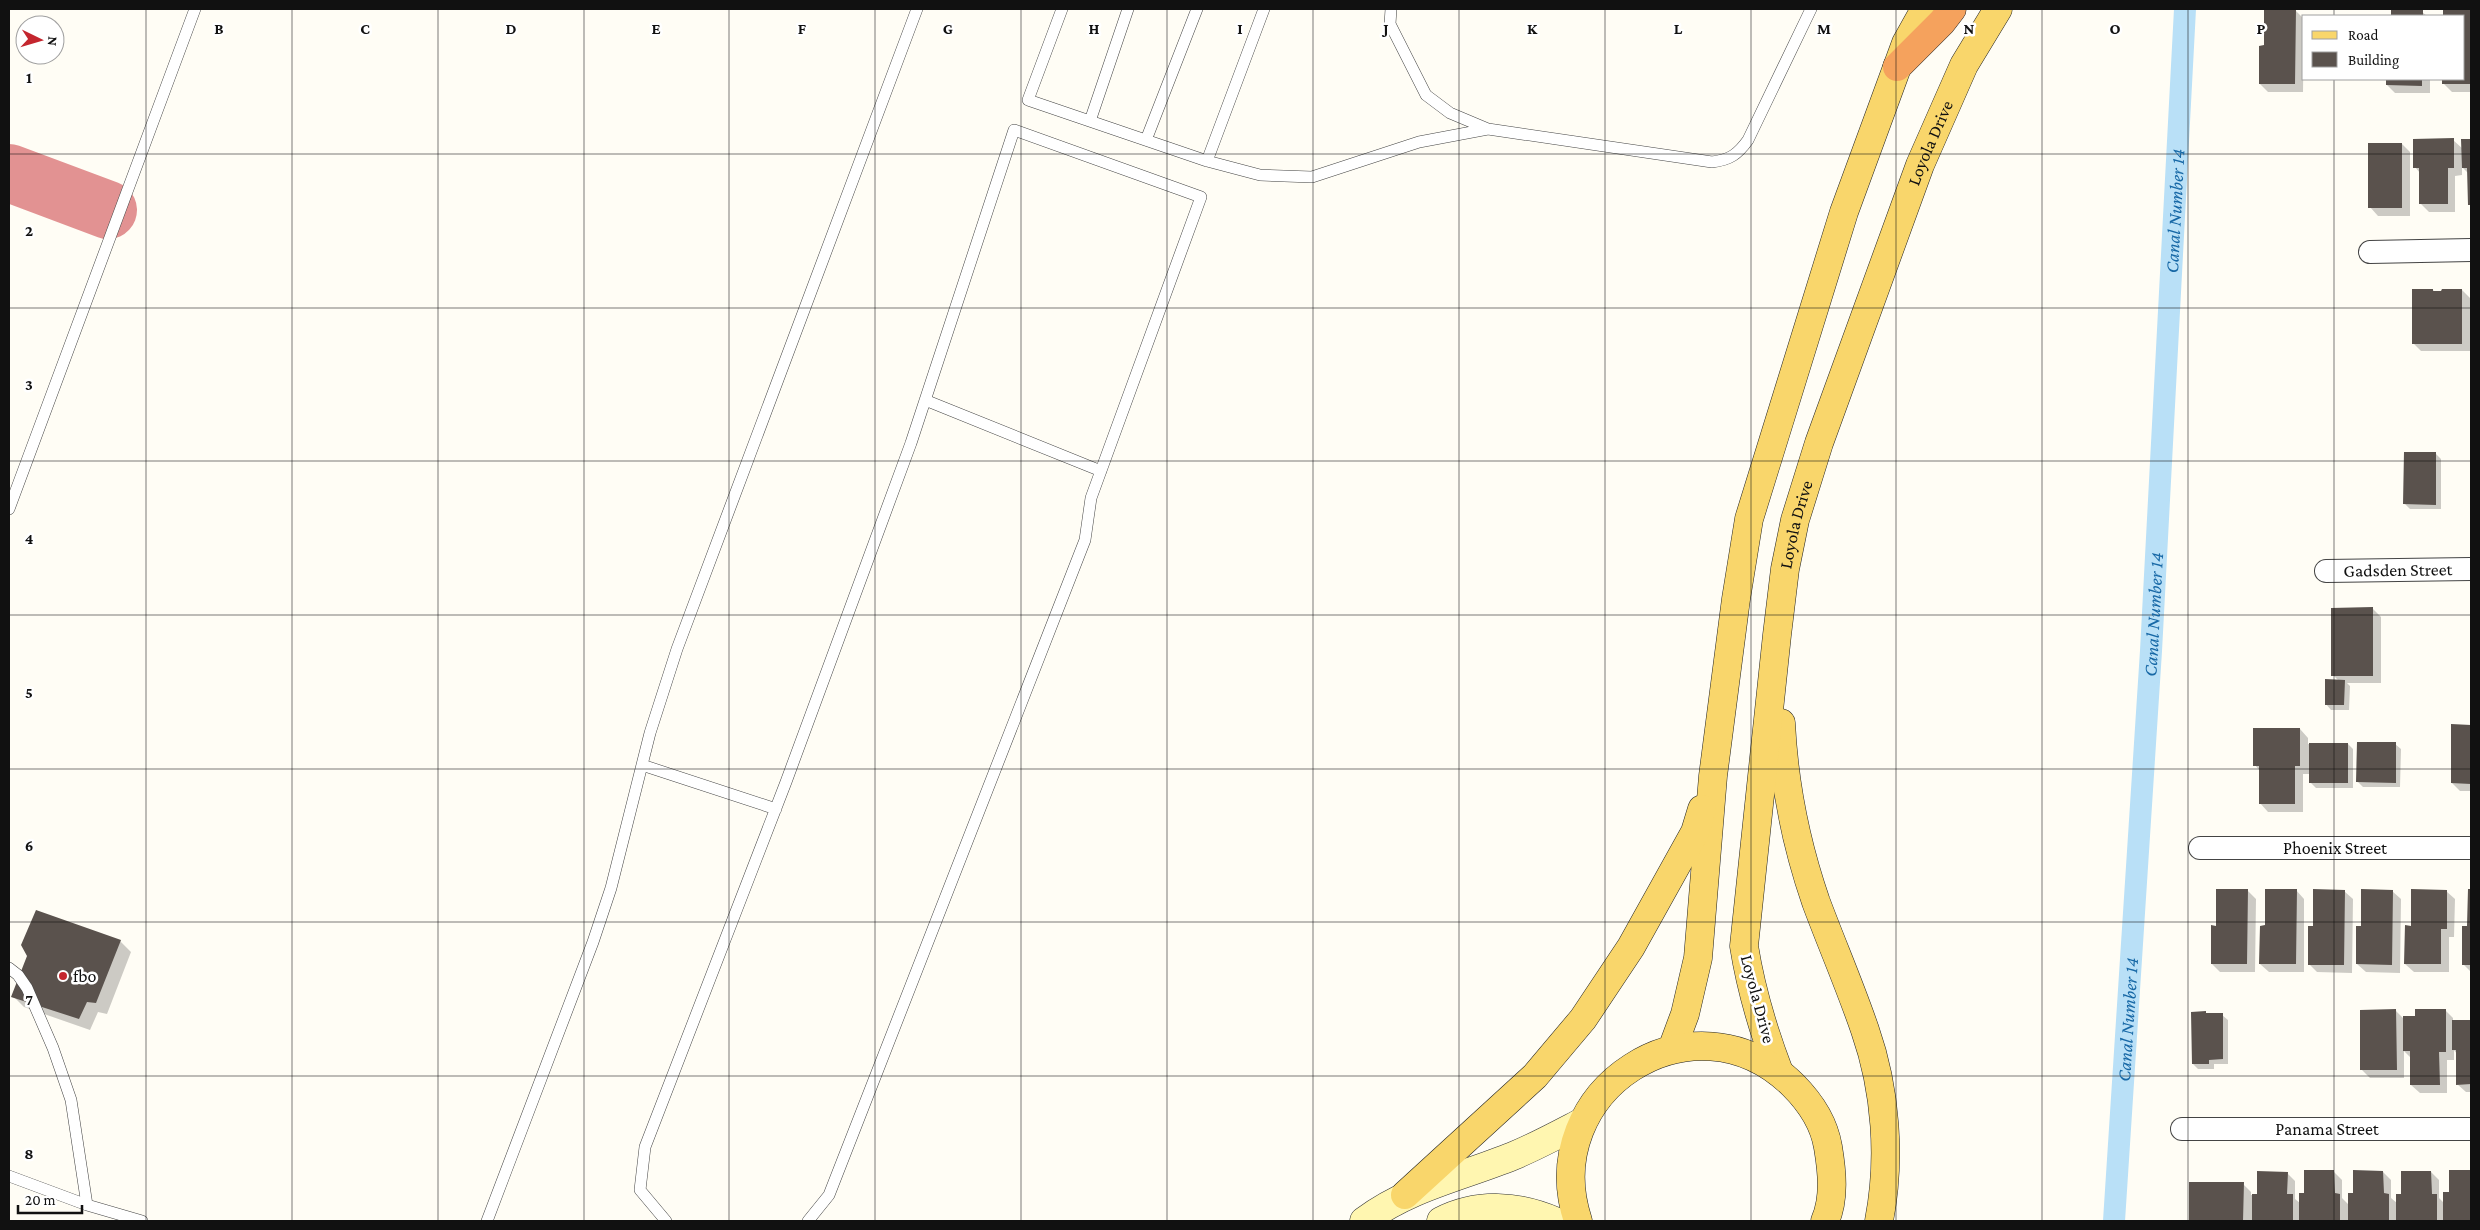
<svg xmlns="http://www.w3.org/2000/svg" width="2480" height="1230" font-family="'Crimson Pro',serif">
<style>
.shadow{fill:#0003}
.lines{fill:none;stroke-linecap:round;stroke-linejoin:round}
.canal{stroke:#b9e0f7;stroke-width:22}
.taxiway{stroke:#e29292;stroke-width:58}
.building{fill:#5a524d}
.service-casing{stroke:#444;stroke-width:12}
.minor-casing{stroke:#444;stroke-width:24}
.secondary-casing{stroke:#333;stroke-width:29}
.primary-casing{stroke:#222;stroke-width:29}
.motorway-casing{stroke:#222;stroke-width:29}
.service{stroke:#fff;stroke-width:11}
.minor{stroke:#fff;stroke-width:22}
.secondary{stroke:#fff6b0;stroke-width:28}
.primary{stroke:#f9d66b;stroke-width:28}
.motorway{stroke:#f5a25d;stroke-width:28}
.grid{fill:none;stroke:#111;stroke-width:1;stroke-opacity:0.55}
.poi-dot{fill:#c4262e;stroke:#fff;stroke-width:2}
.labels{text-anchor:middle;stroke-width:5;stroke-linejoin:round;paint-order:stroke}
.street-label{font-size:18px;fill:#111;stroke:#fff}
.poi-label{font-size:18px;fill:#111;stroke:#fff;text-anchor:start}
.water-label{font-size:19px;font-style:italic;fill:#1768a6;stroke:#fff}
.grid-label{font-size:16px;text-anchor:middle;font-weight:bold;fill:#111;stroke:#fff;stroke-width:5;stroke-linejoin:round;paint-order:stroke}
</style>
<rect width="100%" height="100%" fill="#fffdf5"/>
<path class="shadow" d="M2295,10L2304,19L2303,92H2268L2260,84L2265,47Z
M2444,10H2471V92H2452L2443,83V79H2464V16H2444Z
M2393,11L2422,12L2427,16H2393Z
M2387,79H2430V93H2395L2387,85Z
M2453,140L2463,149V141H2471V206L2469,204V174L2462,167V175L2455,176V212H2429L2421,204L2420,173L2415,167Z
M2402,144L2410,152V216H2378L2370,207Z
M2433,290L2435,292L2462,290L2470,298V351H2421L2413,343Z
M2436,454L2441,459V509H2410L2405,504Z
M2373,609L2381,617V683H2347L2350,686L2349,710H2331L2326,704L2339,681L2333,675Z
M2453,726H2471V791H2460L2452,783Z
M2300,729L2308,738V744H2348L2353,749V788H2316L2310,782V774H2303V812H2268L2260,803V771L2255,765Z
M2395,744L2401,749L2400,787H2363L2358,782Z
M2247,890L2256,899L2255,972H2220L2212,964L2218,927Z
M2296,890L2304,899V972H2269L2260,964L2266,927Z
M2344,891L2353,899L2352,973L2317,972L2309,964Z
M2392,891L2401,899L2400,973L2366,972L2357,964L2362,927Z
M2446,891L2455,899L2454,937H2449V972H2414L2405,964L2412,927Z
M2469,891H2471V972L2463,964L2469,927Z
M120,941L131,952L107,1014L98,1012L90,1030L24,1007L13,996Z
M2445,1010L2453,1018V1021H2471V1092H2466L2457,1084V1054L2454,1050V1060H2447V1093H2420L2411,1085V1058L2404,1051V1078H2370L2362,1070L2396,1011L2404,1019Z
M2222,1015L2228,1020V1064H2214V1069H2198L2193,1064Z
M2450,1171H2471V1221H2190V1183L2243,1184L2251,1192V1195H2258L2287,1173L2295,1181V1199L2300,1203L2305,1194L2334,1172L2342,1180V1198L2349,1205L2355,1194L2383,1172L2391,1180V1198L2397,1203L2402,1195L2431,1172L2439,1180V1198L2445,1204L2450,1194Z"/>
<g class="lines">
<path class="canal" id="s1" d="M2114,1221L2151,651L2185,9"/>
<path class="taxiway" d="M9,173L108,210"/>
</g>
<path class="building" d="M2264,9H2296L2295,84H2259V46L2264,45Z
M2443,9H2471V84H2442V79H2464V16H2443Z
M2391,10H2423V16H2391Z
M2386,79H2422V86L2386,85Z
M2454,138V168H2448V204H2419V168H2413V139Z
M2461,139H2471V205H2468L2467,168H2462Z
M2368,143H2402V208H2368Z
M2412,289H2433V291H2441L2442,289H2462V344H2412Z
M2404,452H2436V505L2403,504Z
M2373,607V676H2331V608Z
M2325,679L2345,680L2344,705H2325Z
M2451,724L2471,725V784L2451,783Z
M2253,728H2300V766H2295V804H2259V766H2253Z
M2357,742H2396V783L2356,782Z
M2309,743H2348V783H2309Z
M2216,889H2248L2247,964H2211V925L2216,926Z
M2265,889H2297L2296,964H2259L2260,926L2265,925Z
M2313,889L2345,890L2344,965H2308V926H2313Z
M2361,889L2393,890L2392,965L2356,964V926H2361Z
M2411,889L2447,890V929H2441V964H2404L2405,925L2411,926Z
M2468,889H2471V965H2462V926H2467Z
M36,910L121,940L96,1003L87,1002L79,1019L11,997L27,956L21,945Z
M2396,1009L2397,1070H2360V1010Z
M2415,1009H2446V1052H2439L2440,1085H2410V1051H2403V1016H2415Z
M2206,1011V1013H2223V1059L2209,1060V1064H2192L2191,1012Z
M2452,1020H2471V1084L2456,1085V1050H2452Z
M2304,1170H2334L2335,1193L2340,1194V1221H2299V1193H2304Z
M2353,1170L2383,1171L2384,1193L2389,1194V1221H2348V1193H2353Z
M2449,1170H2471V1221H2443V1192H2449Z
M2257,1171L2288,1172L2287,1194H2293V1221H2252V1194H2257Z
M2401,1171H2431L2432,1194H2437V1221H2396V1194H2401Z
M2189,1182H2244L2243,1221H2189Z"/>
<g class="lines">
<defs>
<path id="service" d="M1062,9L1028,100L1207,161L1260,175L1312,177L1419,142L1488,129
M1391,9L1390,24L1426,95L1450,113L1488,129L1712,162C1730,160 1738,154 1748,140L1811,9
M1090,121L1128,9
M1146,140L1197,9
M1207,161L1264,9
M925,400L1101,471
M9,509L195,9
M642,765L776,809
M9,968L18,975L27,988L53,1048L71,1100L87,1205
M9,1176L87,1205L142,1221
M487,1221L593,942L611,888L650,733L677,649L917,9
M666,1221L640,1190L645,1147L786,782L911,443L1014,130L1201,197L1091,498L1085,540L829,1195L808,1221"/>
<g id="minor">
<path d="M2370,252L2471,250"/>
<path id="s2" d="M2326,571L2471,569"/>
<path id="s3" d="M2200,848H2471"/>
<path id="s4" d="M2182,1129H2471"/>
</g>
<path id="secondary" d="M1364,1221C1410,1187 1461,1177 1513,1156C1537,1146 1559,1134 1582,1122
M1441,1221C1478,1202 1518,1205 1555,1221"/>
<g id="primary">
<path d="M1781,723C1784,784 1796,844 1816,902C1832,945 1850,986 1865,1030C1886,1090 1891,1159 1879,1221"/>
<path d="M1672,1049L1685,1014L1698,958L1713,776L1736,599L1749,519L1844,212L1906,43L1925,9"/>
<path id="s5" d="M1779,1072C1763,1030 1751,990 1744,946L1777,635L1785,569L1795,520L1819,443L1920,165L1964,65L1998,9"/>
<path d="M1405,1195L1535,1076L1583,1019L1631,947L1695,832L1702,809"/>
<path d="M1578,1221C1535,1090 1694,987 1793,1085C1810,1102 1824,1123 1828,1147C1832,1171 1835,1198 1825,1221"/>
</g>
<path id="motorway" d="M1897,67L1942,22L1952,9"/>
</defs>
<use href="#service" class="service-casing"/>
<use href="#minor" class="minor-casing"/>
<use href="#secondary" class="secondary-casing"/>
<use href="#primary" class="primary-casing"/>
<use href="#motorway" class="motorway-casing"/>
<use href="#service" class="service"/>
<use href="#minor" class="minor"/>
<use href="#secondary" class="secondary"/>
<use href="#primary" class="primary"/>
<use href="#motorway" class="motorway"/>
</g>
<path class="grid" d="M146,9V1221M292,9V1221M438,9V1221M584,9V1221M729,9V1221M875,9V1221M1021,9V1221M1167,9V1221M1313,9V1221M1459,9V1221M1605,9V1221M1751,9V1221M1896,9V1221M2042,9V1221M2188,9V1221M2334,9V16M2334,79V1221M9,154H2471M9,308H2471M9,461H2471M9,615H2471M9,769H2471M9,922H2471M9,1076H2471"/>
<circle class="poi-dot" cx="63" cy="976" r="5"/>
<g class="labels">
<g class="street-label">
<text dy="6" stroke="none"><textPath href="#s5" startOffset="961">Loyola Drive</textPath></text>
<text dy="6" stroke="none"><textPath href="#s5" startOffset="556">Loyola Drive</textPath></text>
<text dy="6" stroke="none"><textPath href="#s2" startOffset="72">Gadsden Street</textPath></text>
<text dy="6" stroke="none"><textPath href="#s3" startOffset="135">Phoenix Street</textPath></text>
<text transform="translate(1758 999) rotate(75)" y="6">Loyola Drive</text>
<text dy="6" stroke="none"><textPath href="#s4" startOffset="145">Panama Street</textPath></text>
</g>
<g class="poi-label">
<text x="73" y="982">fbo</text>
</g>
<g class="water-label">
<text dy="7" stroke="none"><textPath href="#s1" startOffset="1012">Canal Number 14</textPath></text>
<text dy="7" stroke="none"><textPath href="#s1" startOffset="608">Canal Number 14</textPath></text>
<text dy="7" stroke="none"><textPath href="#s1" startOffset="202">Canal Number 14</textPath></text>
</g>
</g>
<g class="grid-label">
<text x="219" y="34">B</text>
<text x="365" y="34">C</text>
<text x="511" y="34">D</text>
<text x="656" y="34">E</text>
<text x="802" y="34">F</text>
<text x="948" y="34">G</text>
<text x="1094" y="34">H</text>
<text x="1240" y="34">I</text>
<text x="1386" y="34">J</text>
<text x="1532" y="34">K</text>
<text x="1678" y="34">L</text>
<text x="1824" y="34">M</text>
<text x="1969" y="34">N</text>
<text x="2115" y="34">O</text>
<text x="2261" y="34">P</text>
<text x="29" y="83">1</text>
<text x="29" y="236">2</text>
<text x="29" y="390">3</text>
<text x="29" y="544">4</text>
<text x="29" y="698">5</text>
<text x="29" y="851">6</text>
<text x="29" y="1005">7</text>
<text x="29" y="1159">8</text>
</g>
<rect width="2480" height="1230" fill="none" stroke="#111111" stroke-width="20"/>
<rect x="2302" y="15" width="162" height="65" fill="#ffffff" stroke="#a0a0a0"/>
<rect x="2312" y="31" width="25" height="8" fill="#f9d66b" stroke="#a0a0a0"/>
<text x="2348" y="40" font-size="15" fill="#111111">Road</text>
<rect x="2312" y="52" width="25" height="15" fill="#5a524d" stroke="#a0a0a0"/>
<text x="2348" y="65" font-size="15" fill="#111111">Building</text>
<g transform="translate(40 40) rotate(95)"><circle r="24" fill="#ffffff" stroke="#a0a0a0"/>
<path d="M0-4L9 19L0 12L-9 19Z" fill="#c4262e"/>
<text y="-8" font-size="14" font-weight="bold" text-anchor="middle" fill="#111111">N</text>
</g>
<path d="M18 1205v8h64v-8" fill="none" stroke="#111111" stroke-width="2.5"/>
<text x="25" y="1205" font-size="15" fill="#111111" stroke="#ffffff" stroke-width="4" paint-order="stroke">20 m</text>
</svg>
